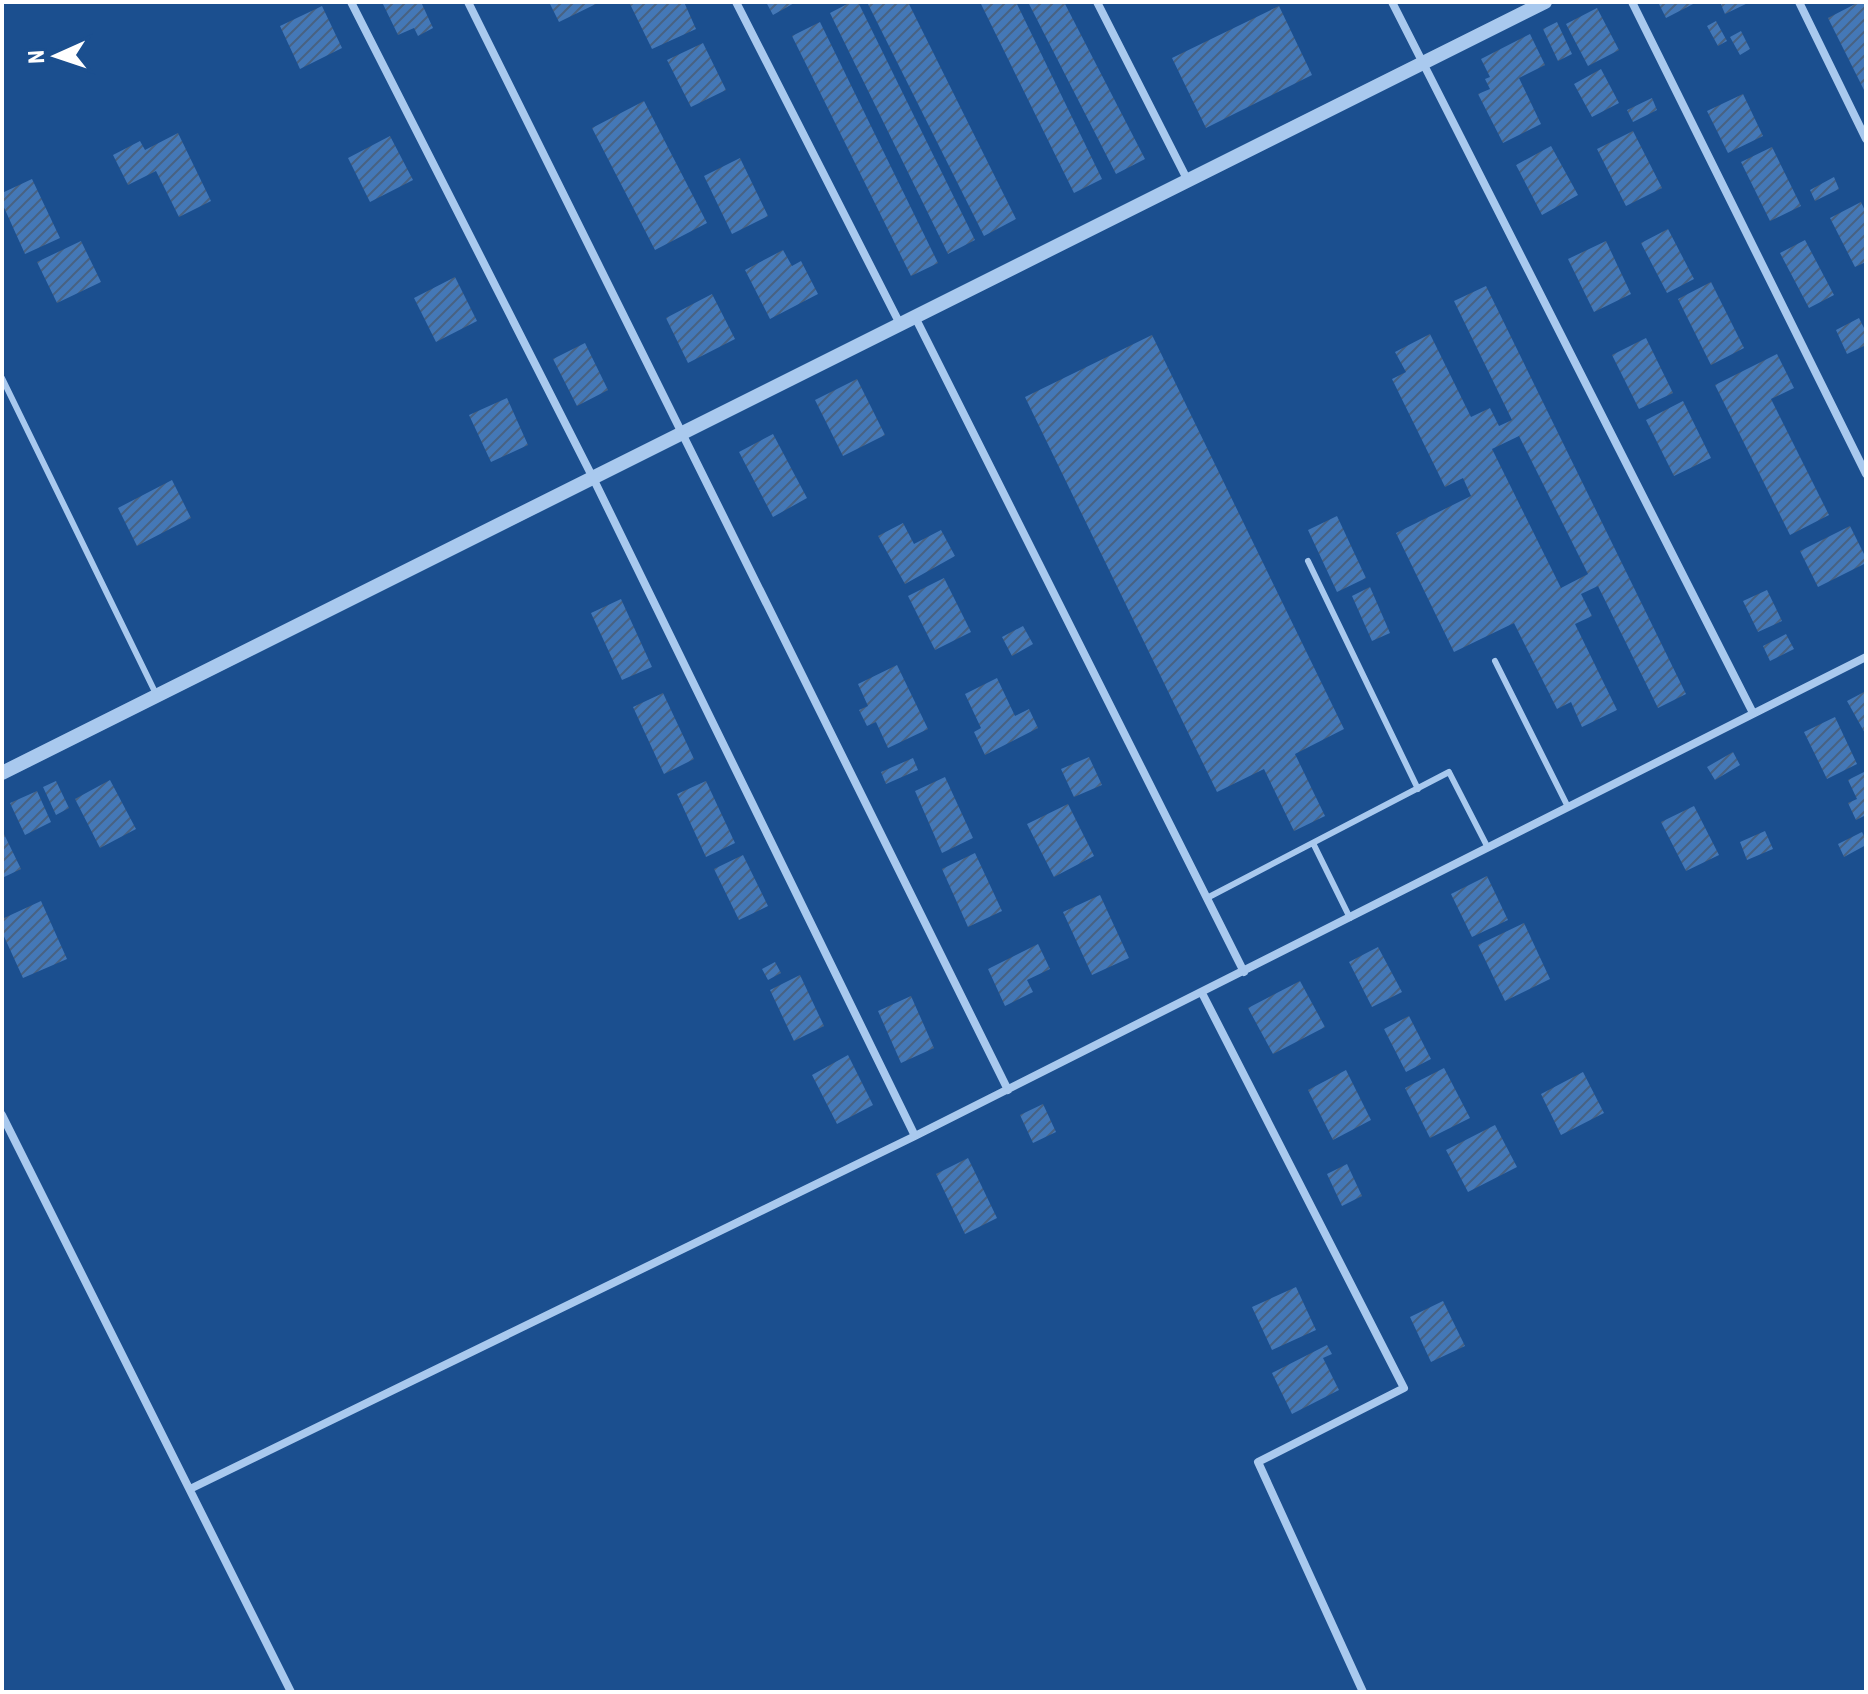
<svg xmlns="http://www.w3.org/2000/svg" width="1868" height="1694" font-family="'Roboto Condensed',sans-serif">
<style>
.building{fill:url(#building-hatch);fill-rule:evenodd}
.lines{fill:none;stroke-linecap:round;stroke-linejoin:round}
.service{stroke:#a9c9ee;stroke-width:6}
.minor{stroke:#a9c9ee;stroke-width:8}
.tertiary{stroke:#a9c9ee;stroke-width:14}
</style>
<defs>
<pattern id="building-hatch" width="6" height="6" patternUnits="userSpaceOnUse" patternTransform="scale(2)"><rect width="6" height="6" fill="#4478b7"/><path d="M-1 1l2-2M0 6l6-6M5 7l2-2" fill="none" stroke="#486282"/></pattern>
</defs>
<rect width="100%" height="100%" fill="#1b4f8f"/>
<path class="building" d="M382,2H421L433,28L418,36L414,28L398,35Z
M549,2H600L559,22Z
M629,2H684L696,29L652,49Z
M766,2H796L773,15Z
M851,2H858L975,240L948,254L830,13Z
M867,2H908L1016,219L984,236Z
M980,2H1016L1102,179L1074,193Z
M1028,2H1064L1145,159L1116,174Z
M1658,2H1697L1666,18Z
M1720,2H1750L1725,14Z
M1859,2H1866V94L1828,18Z
M322,6L342,48L300,69L280,26Z
M1279,6L1312,75L1206,128L1172,58Z
M1597,8L1619,50L1588,66L1566,24Z
M1716,21L1727,41L1718,46L1707,26Z
M820,22L938,263L911,276L792,36Z
M1557,22L1572,54L1558,61L1543,29Z
M1741,31L1750,49L1740,55L1730,37Z
M1530,34L1545,65L1519,78L1541,124L1503,143L1478,94L1490,89L1485,79L1490,77L1481,59Z
M703,43L726,90L691,107L667,60Z
M1601,69L1619,103L1592,117L1574,84Z
M1743,94L1763,136L1728,153L1707,111Z
M1652,98L1657,110L1633,122L1627,110Z
M644,101L707,223L655,250L592,128Z
M1633,131L1662,188L1626,206L1597,149Z
M178,133L211,201L179,217L156,171L128,185L113,155L140,141L145,150Z
M390,136L413,180L370,202L348,158Z
M1551,146L1578,195L1542,215L1516,165Z
M1772,147L1801,206L1770,221L1741,162Z
M740,158L768,216L732,234L704,176Z
M1834,177L1839,189L1815,201L1810,190Z
M32,179L60,238L25,254L2,203V193Z
M1861,202L1866,213V262L1855,267L1830,218Z
M1668,229L1694,279L1667,293L1641,243Z
M1805,240L1834,295L1809,308L1780,253Z
M81,241L101,282L57,303L37,262Z
M1606,241L1631,294L1594,312L1568,259Z
M783,250L792,266L801,261L818,294L770,319L745,270Z
M455,277L477,321L436,342L414,298Z
M1711,282L1744,348L1711,365L1678,299Z
M1486,286L1686,694L1658,708L1598,586L1581,594L1592,616L1575,624L1617,710L1582,727L1571,702L1557,709L1514,623L1454,652L1396,533L1471,496L1463,478L1445,487L1392,379L1406,372L1395,352L1430,334L1471,417L1490,408L1499,426L1512,420L1454,301ZM1519,436L1588,574L1561,588L1492,449Z
M712,294L735,339L688,363L666,318Z
M1859,318L1866,332V345L1847,354L1836,330Z
M1152,335L1344,729L1295,754L1325,816L1294,831L1264,769L1217,792L1025,397Z
M1646,338L1673,393L1639,409L1612,355Z
M585,343L608,390L577,406L553,359Z
M1777,354L1794,388L1771,399L1829,515L1790,535L1715,385Z
M857,379L885,435L843,456L815,400Z
M507,398L528,445L491,462L469,415Z
M1683,401L1711,458L1674,476L1646,420Z
M773,434L807,498L773,517L739,452Z
M172,480L191,518L137,546L118,508Z
M1337,516L1366,578L1337,592L1308,530Z
M903,523L914,544L941,530L955,556L905,584L878,536Z
M1850,526L1866,558V563L1818,587L1800,551Z
M944,578L971,632L935,650L908,596Z
M1370,587L1390,633L1372,641L1352,596Z
M1767,590L1782,621L1758,632L1743,601Z
M621,599L652,667L622,680L591,613Z
M1023,626L1033,644L1012,656L1002,637Z
M1786,634L1794,649L1770,661L1763,646Z
M897,665L928,729L888,748L876,722L867,726L859,710L868,706L858,684Z
M997,678L1015,716L1029,709L1038,728L985,755L974,732L981,728L965,694Z
M1866,691V735L1847,701Z
M663,693L694,759L664,774L633,707Z
M1835,717L1857,764L1827,779L1804,732Z
M1733,752L1740,765L1715,780L1707,767Z
M1089,757L1102,785L1074,797L1061,769Z
M913,758L918,770L886,784L881,772Z
M1866,771V820L1864,816L1856,820L1848,803L1857,799L1848,780Z
M945,777L973,838L942,853L915,791Z
M110,780L136,829L100,848L75,799Z
M56,781L69,808L56,815L43,787Z
M706,781L735,843L706,857L677,794Z
M37,791L51,822L25,835L10,803Z
M1068,804L1094,856L1054,877L1027,824Z
M1694,806L1719,855L1686,871L1661,822Z
M2,830L21,869L2,878Z
M1765,831L1773,849L1747,860L1740,842Z
M1862,832L1866,840V845L1844,857L1838,844Z
M975,853L1002,911L968,927L942,869Z
M743,855L768,906L739,920L714,869Z
M1487,876L1508,920L1472,937L1451,894Z
M1100,895L1129,958L1092,975L1063,912Z
M41,901L67,959L23,978L2,932V919Z
M1524,923L1550,979L1505,1001L1478,945Z
M1038,944L1050,969L1027,980L1033,992L1005,1006L988,969Z
M1378,947L1402,992L1372,1007L1349,962Z
M775,962L781,973L768,980L762,969Z
M800,975L824,1026L794,1041L770,990Z
M1300,981L1325,1027L1273,1054L1248,1008Z
M911,996L934,1048L901,1063L878,1011Z
M1409,1016L1431,1059L1406,1072L1384,1029Z
M848,1055L873,1105L837,1124L812,1075Z
M1444,1068L1470,1118L1430,1138L1405,1088Z
M1346,1070L1371,1120L1333,1140L1308,1090Z
M1583,1072L1604,1113L1561,1135L1541,1094Z
M1043,1104L1056,1132L1033,1143L1020,1115Z
M1495,1125L1517,1167L1468,1192L1446,1150Z
M968,1158L997,1218L965,1234L936,1174Z
M1347,1164L1362,1196L1342,1206L1327,1174Z
M1296,1287L1316,1330L1272,1350L1252,1307Z
M1443,1301L1465,1346L1431,1362L1410,1317Z
M1327,1345L1332,1354L1323,1358L1339,1390L1292,1414L1272,1373Z"/>
<g class="lines">
<path class="service" d="M2,378L157,696
M1308,561L1418,789
M1495,661L1568,807
M1313,843L1350,918
M1207,898L1449,772L1488,848"/>
<path class="minor" d="M351,2L593,478L915,1136
M468,2L1008,1090
M736,2L900,324
M1097,2L1188,181
M1392,2L1753,713
M1632,2L1866,474
M1799,2L1866,139
M915,317L1244,972
M1202,993L1404,1388L1258,1462L1363,1692
M2,1115L291,1692
M190,1489L915,1136L1866,657"/>
<path class="tertiary" d="M2,773L1545,2"/>
</g>
<rect width="1868" height="1694" fill="none" stroke="#ffffff" stroke-width="8"/>
<g transform="translate(56 56) rotate(267)" stroke="#1b4f8f" stroke-width="6" paint-order="stroke">
<path d="M0-6L14 30L0 20L-14 30Z" fill="#ffffff"/>
<text y="-12" font-size="22" font-weight="bold" text-anchor="middle" fill="#ffffff">N</text>
</g>
</svg>
